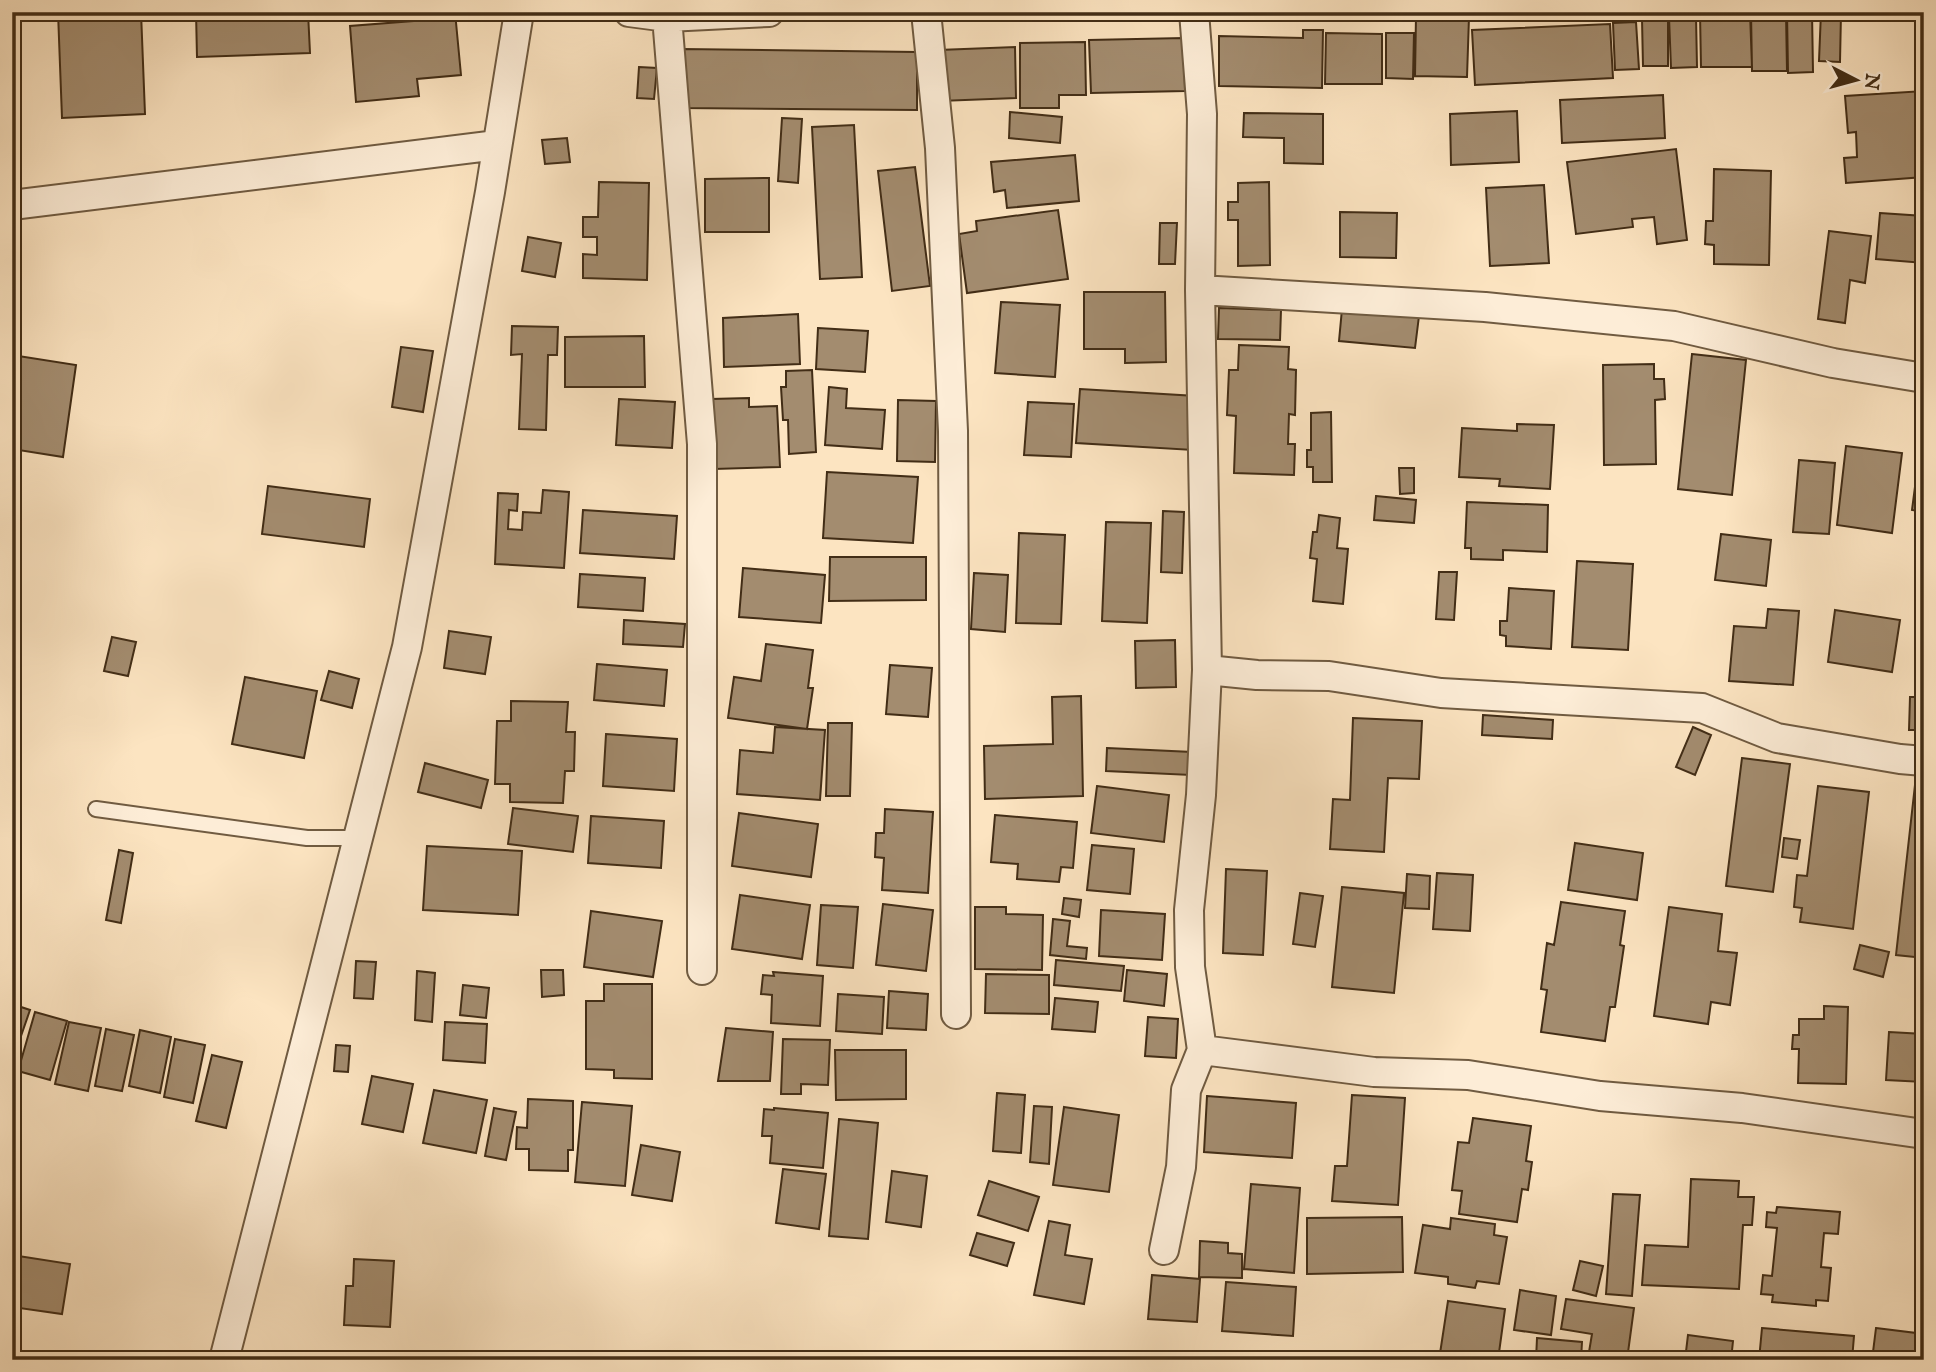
<svg xmlns="http://www.w3.org/2000/svg" width="1936" height="1372" font-family="'IM FELL English',serif">
<style>
.building{fill:#a38c6f;stroke:#422d16;stroke-width:2}
.lines{fill:none;stroke-linecap:round;stroke-linejoin:round}
.service-casing{stroke:#705b41;stroke-width:18}
.minor-casing{stroke:#705b41;stroke-width:32}
.service{stroke:#fdedd7;stroke-width:14}
.minor{stroke:#fdedd7;stroke-width:28}
</style>
<rect width="100%" height="100%" fill="#fce4c1"/>
<filter id="stains"><feTurbulence type="fractalNoise" baseFrequency=".00286" numOctaves="4"/><feColorMatrix values="0 0 0 0 .2 0 0 0 0 .09 0 0 0 0 .02 0 0 0 .5 -.17"/></filter>
<radialGradient id="worn" r=".72"><stop offset=".6" stop-color="#630" stop-opacity="0"/><stop offset="1" stop-color="#630" stop-opacity=".3"/></radialGradient>
<path class="building" d="M58,12H141L145,114L62,118Z
M196,12H308L310,53L197,57Z
M413,12H455L461,75L417,79L419,96L356,102L350,26L413,21Z
M1750,12L1752,67H1701L1700,13Z
M1751,12H1786L1787,71H1752Z
M1787,12H1812L1813,72L1788,73Z
M1821,12L1841,13L1840,62L1819,61Z
M1416,16L1469,17L1467,77L1415,76Z
M1696,16L1697,67L1671,68L1669,17Z
M1642,19H1668V66H1643Z
M1636,22L1639,69L1615,70L1613,23Z
M1610,24L1613,78L1475,85L1472,30Z
M1303,30H1323L1322,88L1219,86V36L1303,38Z
M1326,33L1382,34V84H1325Z
M1386,33H1414L1413,79L1386,78Z
M1184,38L1185,91L1091,93L1089,40Z
M1085,42L1086,95H1059V108H1020V43Z
M1015,47L1016,98L940,101L939,50Z
M682,49L917,52V110L681,108Z
M639,67L657,68L654,99L637,98Z
M1924,91V177L1846,183L1844,158L1857,157L1856,132L1848,133L1845,96Z
M1663,95L1665,138L1562,143L1560,100Z
M1517,111L1519,162L1451,165L1450,114Z
M1010,112L1062,117L1060,143L1009,138Z
M1244,113L1323,114V164L1284,163V138L1243,137Z
M782,118L802,119L798,183L778,181Z
M854,125L862,277L820,279L812,127Z
M567,138L570,162L545,164L542,140Z
M1676,149L1687,240L1657,244L1654,217L1632,219L1633,227L1576,234L1567,162Z
M1075,155L1079,201L1007,208L1005,190L994,192L991,162Z
M915,167L930,286L892,291L878,171Z
M1714,169L1771,171L1769,265L1714,264V245L1705,244L1706,221H1713Z
M769,178V232H705V179Z
M599,182L649,183L647,280L583,278V254L597,255V237H583V217H598Z
M1269,182L1270,265L1238,266V220H1228V202H1238V183Z
M1544,185L1549,263L1490,266L1486,188Z
M1058,210L1068,279L967,293L959,234L977,231L976,221Z
M1340,212L1397,213L1396,258L1340,257Z
M1880,213L1924,216V263L1876,259Z
M1160,223H1177L1175,264H1159Z
M1829,231L1871,236L1865,283L1850,280L1845,323L1818,319Z
M528,237L561,243L555,277L522,271Z
M1084,292H1165L1166,362L1125,363V349H1084Z
M1001,302L1060,305L1055,377L995,373Z
M1219,308L1281,310L1280,340L1218,339Z
M1342,309L1419,316L1415,348L1339,341Z
M798,314L800,364L724,367L723,318Z
M512,326L558,327L557,355H548L546,430L519,429L522,354L511,355Z
M818,328L868,331L865,372L816,369Z
M644,336L645,387H565V337Z
M1239,345L1289,347L1288,369L1296,370L1295,415L1289,414L1288,444H1295L1294,475L1234,473L1236,416L1227,415L1229,370H1238Z
M401,347L433,351L423,412L392,407Z
M1692,354L1746,360L1732,495L1678,489Z
M12,355L76,365L63,457L12,449Z
M1654,364V379H1664L1665,399L1655,400L1656,464L1604,465L1603,365Z
M812,370L816,452L789,454L788,420H783L781,387H786V371Z
M829,387L847,389L846,408L885,410L882,449L825,445Z
M1080,389L1196,396L1193,450L1076,443Z
M749,398V407L777,406L780,467L714,469L711,399Z
M619,399L675,402L672,448L616,445Z
M898,400L936,401L935,462L897,461Z
M1028,402L1074,404L1071,457L1024,455Z
M1331,412L1332,482H1313V467H1307V450H1311V413Z
M1517,424L1554,425L1550,489L1499,486L1500,479L1459,477L1462,428L1517,431Z
M1922,433H1924V512L1912,510Z
M1846,446L1902,453L1892,533L1837,525Z
M1799,460L1835,463L1829,534L1793,532Z
M1399,468H1414V493L1400,494Z
M827,472L918,477L913,543L823,538Z
M268,486L370,499L364,547L262,534Z
M543,490L569,492L564,568L495,564L498,493L518,494L517,511L509,510L508,529L522,530L523,512L541,513Z
M1376,496L1416,500L1414,523L1374,520Z
M1467,502L1548,505L1547,552L1503,550V560L1471,559V548H1465Z
M583,510L677,516L674,559L580,553Z
M1163,511L1184,512L1182,573L1161,572Z
M1319,515L1340,518L1337,548L1348,549L1343,604L1313,601L1317,559L1310,558L1313,532H1317Z
M1106,522L1151,523L1147,623L1102,621Z
M1019,533L1065,535L1061,624L1016,623Z
M1721,534L1771,540L1766,586L1715,580Z
M830,557H926V600L829,601Z
M1577,561L1633,564L1628,650L1572,647Z
M743,568L825,575L821,623L739,617Z
M1439,572H1457L1454,620L1436,619Z
M974,573L1008,575L1005,632L971,629Z
M580,574L645,578L643,611L578,607Z
M1509,588L1554,591L1551,649L1506,646V636L1500,635V621H1507Z
M1768,609L1799,611L1793,685L1729,681L1734,626L1766,628Z
M1835,610L1900,620L1892,672L1828,662Z
M624,620L685,624L683,647L623,644Z
M449,631L491,637L485,674L444,668Z
M112,637L136,642L128,676L104,671Z
M1175,640L1176,687L1136,688L1135,641Z
M766,644L813,650L808,688H813L807,729L728,718L734,677L761,681Z
M597,664L667,670L664,706L594,700Z
M890,665L932,668L928,717L886,714Z
M329,671L359,679L352,708L321,700Z
M245,677L317,691L304,758L232,744Z
M1081,696L1083,796L985,799L984,746L1053,744L1052,697Z
M1910,697H1924V730H1909Z
M511,701L568,702L566,732H575L574,771H565L563,803L510,802V784H495L497,721H511Z
M1483,715L1553,720L1552,739L1482,735Z
M1353,718L1422,721L1419,779L1388,778L1384,852L1330,849L1333,799L1350,800Z
M828,723H852L850,796H826Z
M775,727L825,730L820,800L737,794L740,750L773,753Z
M1693,727L1711,735L1695,775L1676,767Z
M606,734L677,739L674,791L603,786Z
M1107,748L1192,752L1191,775L1106,771Z
M1742,758L1790,764L1773,892L1726,886Z
M425,763L488,780L481,808L418,792Z
M1916,776H1924V958L1896,955Z
M1097,786L1169,795L1164,842L1091,833Z
M1818,786L1869,792L1853,929L1800,922L1802,908L1794,907L1797,875L1807,876Z
M513,808L578,816L573,852L508,844Z
M885,809L933,812L928,893L882,890L884,858L875,857L876,833H884Z
M739,813L818,824L811,877L732,866Z
M995,815L1077,822L1073,868L1061,867L1059,882L1017,879L1018,864L991,862Z
M591,816L664,821L661,868L588,863Z
M1784,838L1800,840L1797,859L1782,857Z
M1575,843L1643,853L1637,900L1568,890Z
M1092,845L1134,849L1130,894L1087,890Z
M427,846L522,851L518,915L423,910Z
M119,850L133,853L121,923L106,920Z
M1226,869L1267,871L1263,955L1223,953Z
M1437,873L1473,875L1470,931L1433,929Z
M1407,874L1430,876L1429,909L1405,908Z
M1342,887L1404,893L1394,993L1332,987Z
M1300,893L1323,896L1315,947L1293,944Z
M740,895L810,905L802,959L732,949Z
M1064,898L1081,900L1079,917L1062,914Z
M1561,902L1625,911L1620,945L1624,946L1615,1007H1610L1605,1041L1541,1032L1547,990L1541,989L1547,943L1554,945Z
M883,904L933,910L926,971L876,965Z
M821,905L858,907L853,968L817,965Z
M975,907H1006V914L1043,915L1042,970L975,969Z
M1669,907L1722,914L1718,951L1737,953L1730,1005L1711,1002L1708,1024L1654,1016Z
M1101,910L1165,914L1162,960L1099,956Z
M591,911L662,921L653,977L584,967Z
M1053,919L1070,921L1067,946L1087,948L1086,959L1050,955Z
M1860,945L1889,952L1883,977L1854,969Z
M1056,960L1124,966L1121,991L1054,985Z
M356,961L376,962L373,999L354,998Z
M541,970H563L564,995L542,997Z
M1127,970L1167,974L1164,1006L1124,1001Z
M417,971L435,973L432,1022L415,1020Z
M773,972L823,976L820,1026L771,1023L772,995L761,994L763,975L774,976Z
M986,974L1049,975V1014L985,1013Z
M604,984H652V1079L614,1078V1070L586,1069V1001H604Z
M463,985L489,988L486,1018L460,1015Z
M889,991L928,994L926,1030L887,1028Z
M838,994L884,997L882,1034L836,1031Z
M1055,998L1098,1002L1095,1032L1052,1029Z
M12,1004L30,1010L12,1062Z
M1824,1006L1848,1007L1846,1084L1798,1083L1799,1049H1792L1793,1035H1799V1019H1824Z
M35,1012L67,1021L50,1080L18,1071Z
M1148,1017L1178,1019L1176,1058L1145,1056Z
M69,1022L101,1028L88,1091L55,1084Z
M445,1022L487,1024L485,1063L443,1060Z
M726,1028L773,1032L770,1081H718Z
M106,1029L134,1035L122,1091L95,1086Z
M140,1030L171,1037L160,1093L129,1086Z
M1889,1032L1924,1034V1082L1886,1080Z
M175,1039L205,1045L193,1103L164,1097Z
M783,1039L830,1040L828,1085L801,1084V1094H781Z
M336,1045L350,1046L348,1072L334,1071Z
M835,1050H906V1099L836,1100Z
M212,1055L242,1062L226,1128L196,1121Z
M372,1076L413,1084L403,1132L362,1124Z
M434,1090L487,1100L476,1153L423,1143Z
M997,1093L1025,1095L1021,1153L993,1151Z
M1352,1095L1405,1098L1398,1205L1332,1201L1335,1166H1347Z
M1207,1096L1296,1103L1292,1158L1204,1152Z
M528,1099L573,1101V1150H568V1171L529,1170V1149H516L517,1127L527,1128Z
M582,1102L632,1106L625,1186L575,1182Z
M1034,1106L1052,1107L1049,1164L1030,1162Z
M1064,1107L1119,1115L1109,1192L1053,1185Z
M494,1108L516,1112L506,1160L485,1156Z
M774,1108L828,1113L823,1168L770,1163L772,1136H762L764,1109L774,1110Z
M1473,1118L1531,1126L1526,1161L1532,1162L1528,1190L1522,1189L1517,1222L1459,1214L1462,1191L1452,1190L1458,1142L1469,1143Z
M839,1119L878,1123L868,1239L829,1236Z
M641,1145L680,1152L672,1201L632,1195Z
M783,1169L826,1174L819,1229L776,1223Z
M892,1171L927,1176L921,1227L886,1222Z
M1691,1179L1739,1181L1738,1197H1754L1752,1225H1743L1739,1289L1642,1285L1645,1245L1688,1247Z
M989,1181L1039,1197L1028,1231L978,1215Z
M1251,1184L1300,1188L1294,1273L1244,1269Z
M1613,1194L1640,1195L1632,1296L1606,1294Z
M1777,1207L1840,1212L1838,1234L1824,1233L1821,1267L1831,1268L1828,1301L1816,1300V1306L1772,1302L1773,1295L1761,1294L1763,1275L1772,1276L1777,1228L1766,1227L1767,1212L1776,1213Z
M1402,1217L1403,1272L1307,1274V1218Z
M1451,1218L1495,1224L1494,1235L1507,1237L1499,1284L1477,1281L1475,1288L1448,1284V1277L1415,1273L1423,1225L1450,1229Z
M1049,1221L1070,1225L1065,1255L1092,1259L1084,1304L1034,1295Z
M977,1233L1014,1243L1007,1266L970,1255Z
M1200,1241L1228,1243V1253L1242,1254V1278L1199,1277Z
M12,1255L70,1264L62,1314L12,1307Z
M354,1259L394,1261L390,1327L344,1325L346,1286H353Z
M1580,1261L1603,1266L1596,1296L1573,1290Z
M1152,1275L1200,1279L1197,1322L1148,1319Z
M1226,1282L1296,1287L1293,1336L1222,1331Z
M1520,1290L1556,1296L1551,1335L1514,1330Z
M1566,1299L1634,1308L1627,1360L1588,1358L1592,1334L1561,1329Z
M1448,1301L1505,1309L1498,1360H1439Z
M1762,1328L1854,1336L1852,1360H1759Z
M1876,1328L1924,1334V1360H1872Z
M1688,1335L1733,1341L1731,1360H1685Z
M1537,1338L1582,1342L1581,1360H1536Z"/>
<g class="lines">
<defs>
<path id="service" d="M96,809L307,838H359"/>
<path id="minor" d="M629,12L667,17L769,12
M926,12L940,148L953,431L956,1014
M667,17L702,444V970
M12,205L497,145
M1200,290L1485,307L1674,326L1833,363L1924,378
M1207,670L1257,675L1329,676L1441,693L1702,708L1777,738L1900,759L1924,761
M1202,1050L1374,1072L1468,1075L1600,1096L1742,1108L1924,1134
M1164,1250L1181,1167L1186,1090L1202,1050L1190,967L1189,910L1201,795L1207,670L1200,290L1202,114L1194,12
M224,1360L407,647L490,192L519,12"/>
</defs>
<use href="#service" class="service-casing"/>
<use href="#minor" class="minor-casing"/>
<use href="#service" class="service"/>
<use href="#minor" class="minor"/>
</g>
<rect width="1936" height="1372" fill="none" stroke="#fce4c1" stroke-width="42"/>
<rect x="14" y="14" width="1908" height="1344" fill="none" stroke="#422d16" stroke-width="3.5"/>
<rect x="21" y="21" width="1894" height="1330" fill="none" stroke="#422d16" stroke-width="2"/>
<g transform="translate(1856 80) rotate(96)" stroke="#fdedd7" stroke-width="5" paint-order="stroke">
<path d="M0-5L12 26L0 18L-12 26Z" fill="#422d16"/>
<text y="-10" font-size="19" font-weight="bold" text-anchor="middle" fill="#422d16">N</text>
</g>
<rect width="100%" height="100%" filter="url(#stains)"/>
<rect width="100%" height="100%" fill="url(#worn)"/>
</svg>
